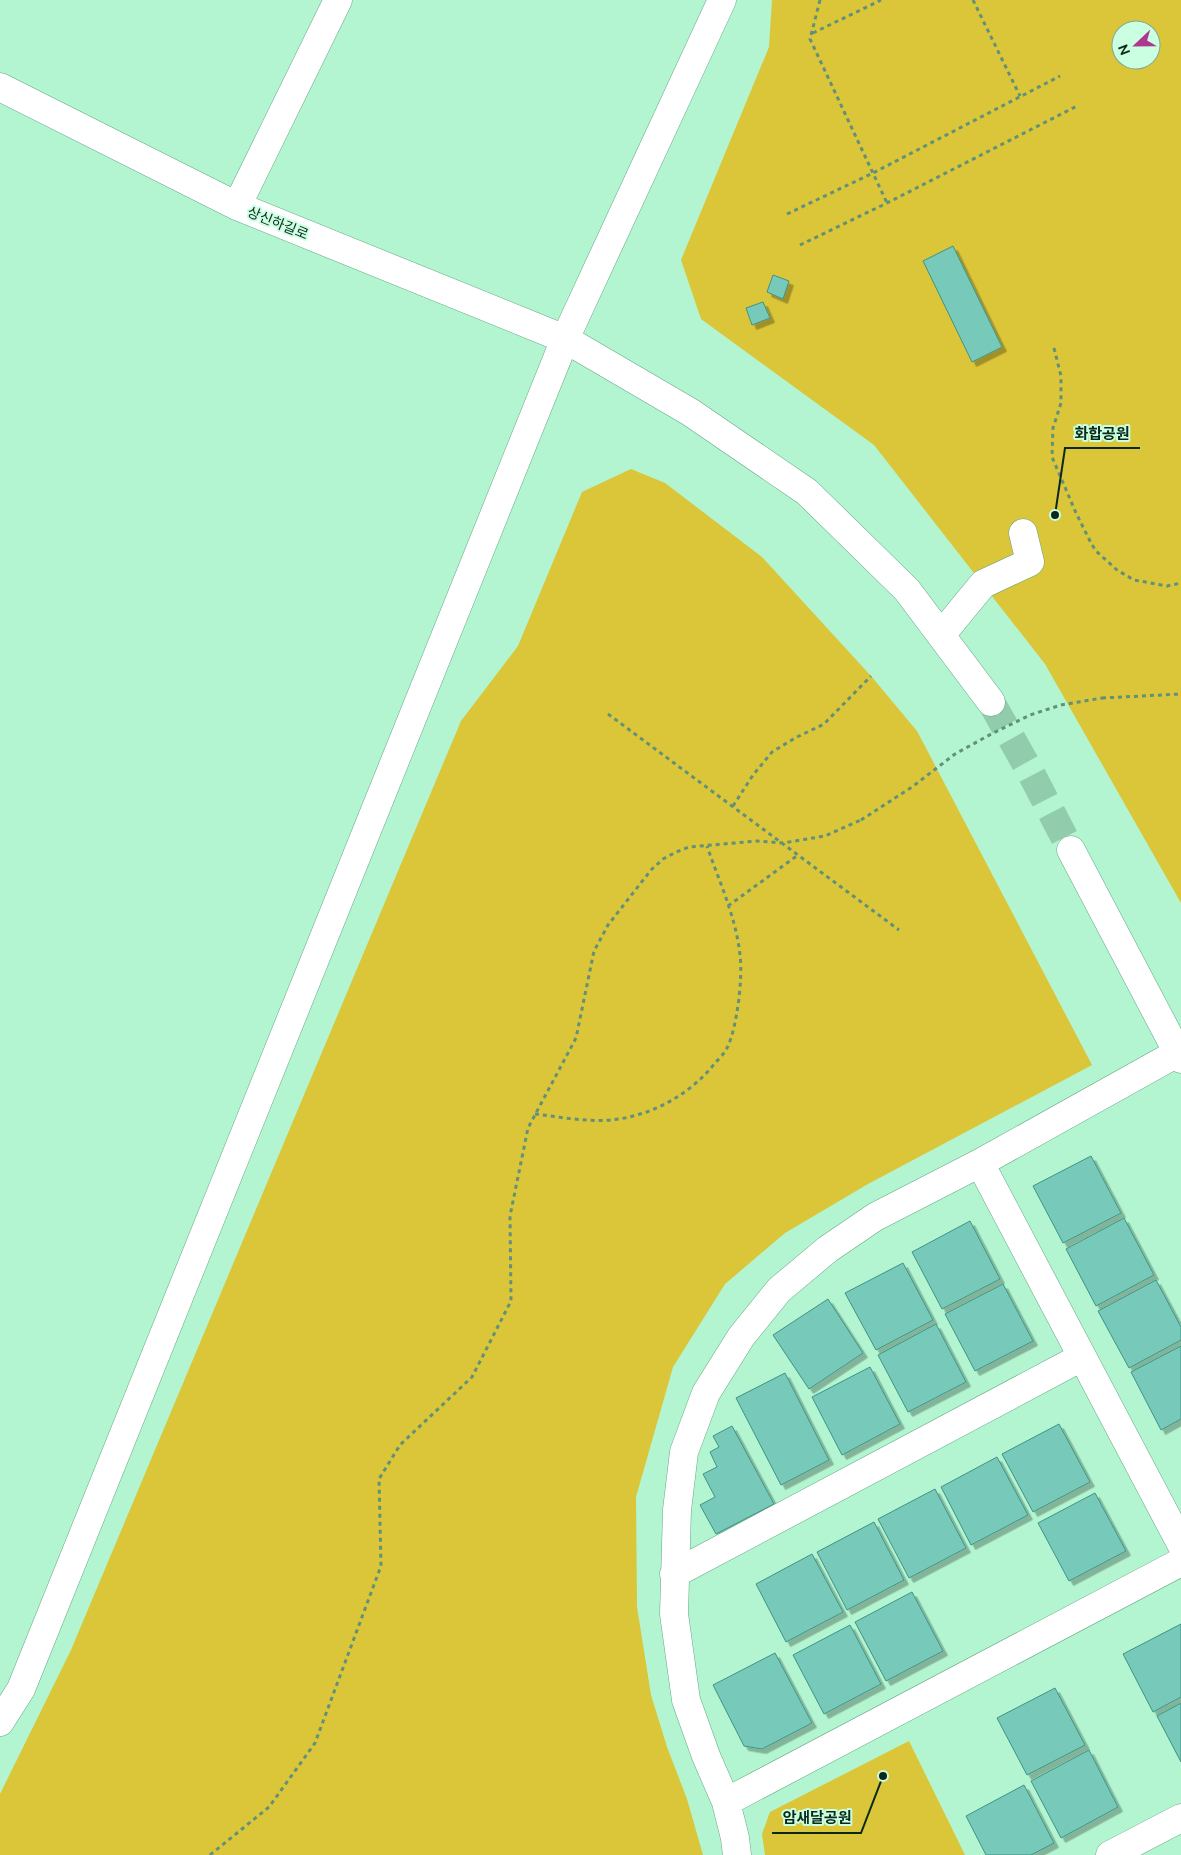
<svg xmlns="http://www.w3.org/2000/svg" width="1181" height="1855" font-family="Ubuntu,'Noto Sans KR',sans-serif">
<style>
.green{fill:#dbc539;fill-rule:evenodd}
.building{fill:#77c9b9;stroke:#3f9384;filter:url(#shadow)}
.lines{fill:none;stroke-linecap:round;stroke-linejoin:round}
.minor-tunnel{stroke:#91ccac;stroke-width:28;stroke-dasharray:28 14;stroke-linecap:butt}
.minor-casing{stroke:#66a785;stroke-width:29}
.path{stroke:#619178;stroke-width:3;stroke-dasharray:4 4;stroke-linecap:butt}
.minor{stroke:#fff;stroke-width:28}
.path-bridge{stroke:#619178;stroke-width:3;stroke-dasharray:4 4;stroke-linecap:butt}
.labels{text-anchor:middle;stroke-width:4;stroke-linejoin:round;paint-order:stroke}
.street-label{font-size:14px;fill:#0c281a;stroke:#caffe1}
.leader{fill:none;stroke:#0c281a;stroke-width:2}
.callout-dot{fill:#0c281a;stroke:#caffe1;stroke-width:2}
.callout-label{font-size:15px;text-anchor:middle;font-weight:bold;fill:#0c281a;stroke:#caffe1;stroke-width:4;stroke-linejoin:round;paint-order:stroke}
</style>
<defs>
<filter id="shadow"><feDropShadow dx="4.5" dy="4.5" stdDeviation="0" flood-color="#0004"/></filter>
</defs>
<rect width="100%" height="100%" fill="#b2f5d0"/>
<path class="green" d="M772,0H1181V903L1045,664L874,445L701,319L681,260L769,47ZM1121,30H1151V60H1121Z
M631,469L665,483L762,557L871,676L917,731L1092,1065L868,1184L785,1233L725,1284L673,1367L636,1497L637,1607L651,1695L667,1747L687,1799L703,1855H0V1794L71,1650L461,721L518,646L582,492Z
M909,1741L965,1855H765L762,1834L770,1812Z"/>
<path class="building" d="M953,246L1002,347L972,362L923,261Z
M773,275L789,281L783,299L767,292Z
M763,302L770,318L752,325L746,308Z
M1091,1156L1121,1213L1063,1243L1033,1186Z
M1124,1218L1154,1275L1096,1306L1066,1249Z
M970,1221L1000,1279L942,1309L912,1252Z
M903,1263L933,1320L876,1350L845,1293Z
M1156,1280L1181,1327V1340L1129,1368L1098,1311Z
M1003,1284L1033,1341L975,1371L945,1314Z
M828,1299L863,1353L809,1389L773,1335Z
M936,1324L966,1382L908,1412L878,1355Z
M1181,1346V1419L1161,1430L1131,1372Z
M870,1367L900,1424L842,1455L812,1397Z
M785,1373L829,1460L781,1485L736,1398Z
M1059,1424L1090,1482L1033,1512L1002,1454Z
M732,1426L774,1504L716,1534L700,1505L715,1497L703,1474L717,1467L710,1452L719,1447L713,1436Z
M997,1457L1028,1515L971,1545L941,1487Z
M935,1489L966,1548L909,1578L878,1519Z
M1095,1493L1126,1551L1069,1581L1038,1523Z
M874,1522L904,1580L847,1610L817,1552Z
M812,1554L843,1612L786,1642L756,1584Z
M912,1592L943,1651L886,1681L855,1622Z
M1181,1624V1697L1153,1712L1123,1654Z
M850,1625L881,1684L824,1714L793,1655Z
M775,1653L812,1723L762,1749L744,1746L713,1685Z
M1055,1688L1085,1745L1027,1775L997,1718Z
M1181,1703V1762L1157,1716Z
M1089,1750L1118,1807L1061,1838L1031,1781Z
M1024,1785L1054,1843L1031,1855H986L966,1816Z"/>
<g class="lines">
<path class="minor-tunnel" d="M991,702L1032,775L1071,850"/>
<defs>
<path id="minor" d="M0,87L237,206L565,339L690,412L807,492L907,590L991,702
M237,206L338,0
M941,635L983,584L1030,562L1023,533
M1071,850L1181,1059
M980,1163L1181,1051
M674,1574L1082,1357
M0,1722L21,1689L565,339L722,0
M726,1802L1181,1562
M737,1855L735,1838L726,1802L706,1756L686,1700L674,1614L677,1510L684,1452L706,1393L741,1337L779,1290L828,1249L875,1217L980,1163L1181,1544
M1110,1855L1181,1818"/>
</defs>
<use href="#minor" class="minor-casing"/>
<path class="path" d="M820,0L810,39L887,203
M973,0L1020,96
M813,33L881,0
M787,214L873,173L1060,76
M800,245L887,203L1077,106
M1054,348L1061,376V403L1053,428L1052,457L1076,513L1091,543L1096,551L1117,570L1134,580L1167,586L1181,583
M1102,698L1181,694
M608,714L899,930
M733,806L753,775L772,752L795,738L824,724L871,676
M728,906L798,855
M535,1114C560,1117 586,1122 611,1120C651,1116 690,1095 715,1063C719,1059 724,1054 727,1048C737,1028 743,978 740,955C736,917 719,881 707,846
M210,1855L269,1807L315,1743L381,1566L379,1479L400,1445L472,1377L511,1301L510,1216L528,1128L576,1038L594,951L608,925L651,870L663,859L676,852L689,847L757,841L783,843L825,836L861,820"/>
<use href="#minor" class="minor"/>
<path class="path-bridge" d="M861,820L912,787L955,754L993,733L1030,715L1061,705L1102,698"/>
</g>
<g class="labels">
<g class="street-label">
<text transform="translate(278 223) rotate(22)" y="5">상신하길로</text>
</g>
</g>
<path class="leader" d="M1055 515L1065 448H1140M883 1776L861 1833H772"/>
<g class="callout-dot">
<circle cx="1055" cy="515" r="5"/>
<circle cx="883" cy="1776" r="5"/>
</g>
<g class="callout-label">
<text x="1102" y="439">화합공원</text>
<text x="817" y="1823">암새달공원</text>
</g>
<g transform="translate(1136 45) rotate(248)"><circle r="24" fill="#caffe1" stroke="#7ea991"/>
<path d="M0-4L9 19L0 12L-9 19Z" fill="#af388f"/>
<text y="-8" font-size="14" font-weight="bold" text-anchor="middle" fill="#0c281a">N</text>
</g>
</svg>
